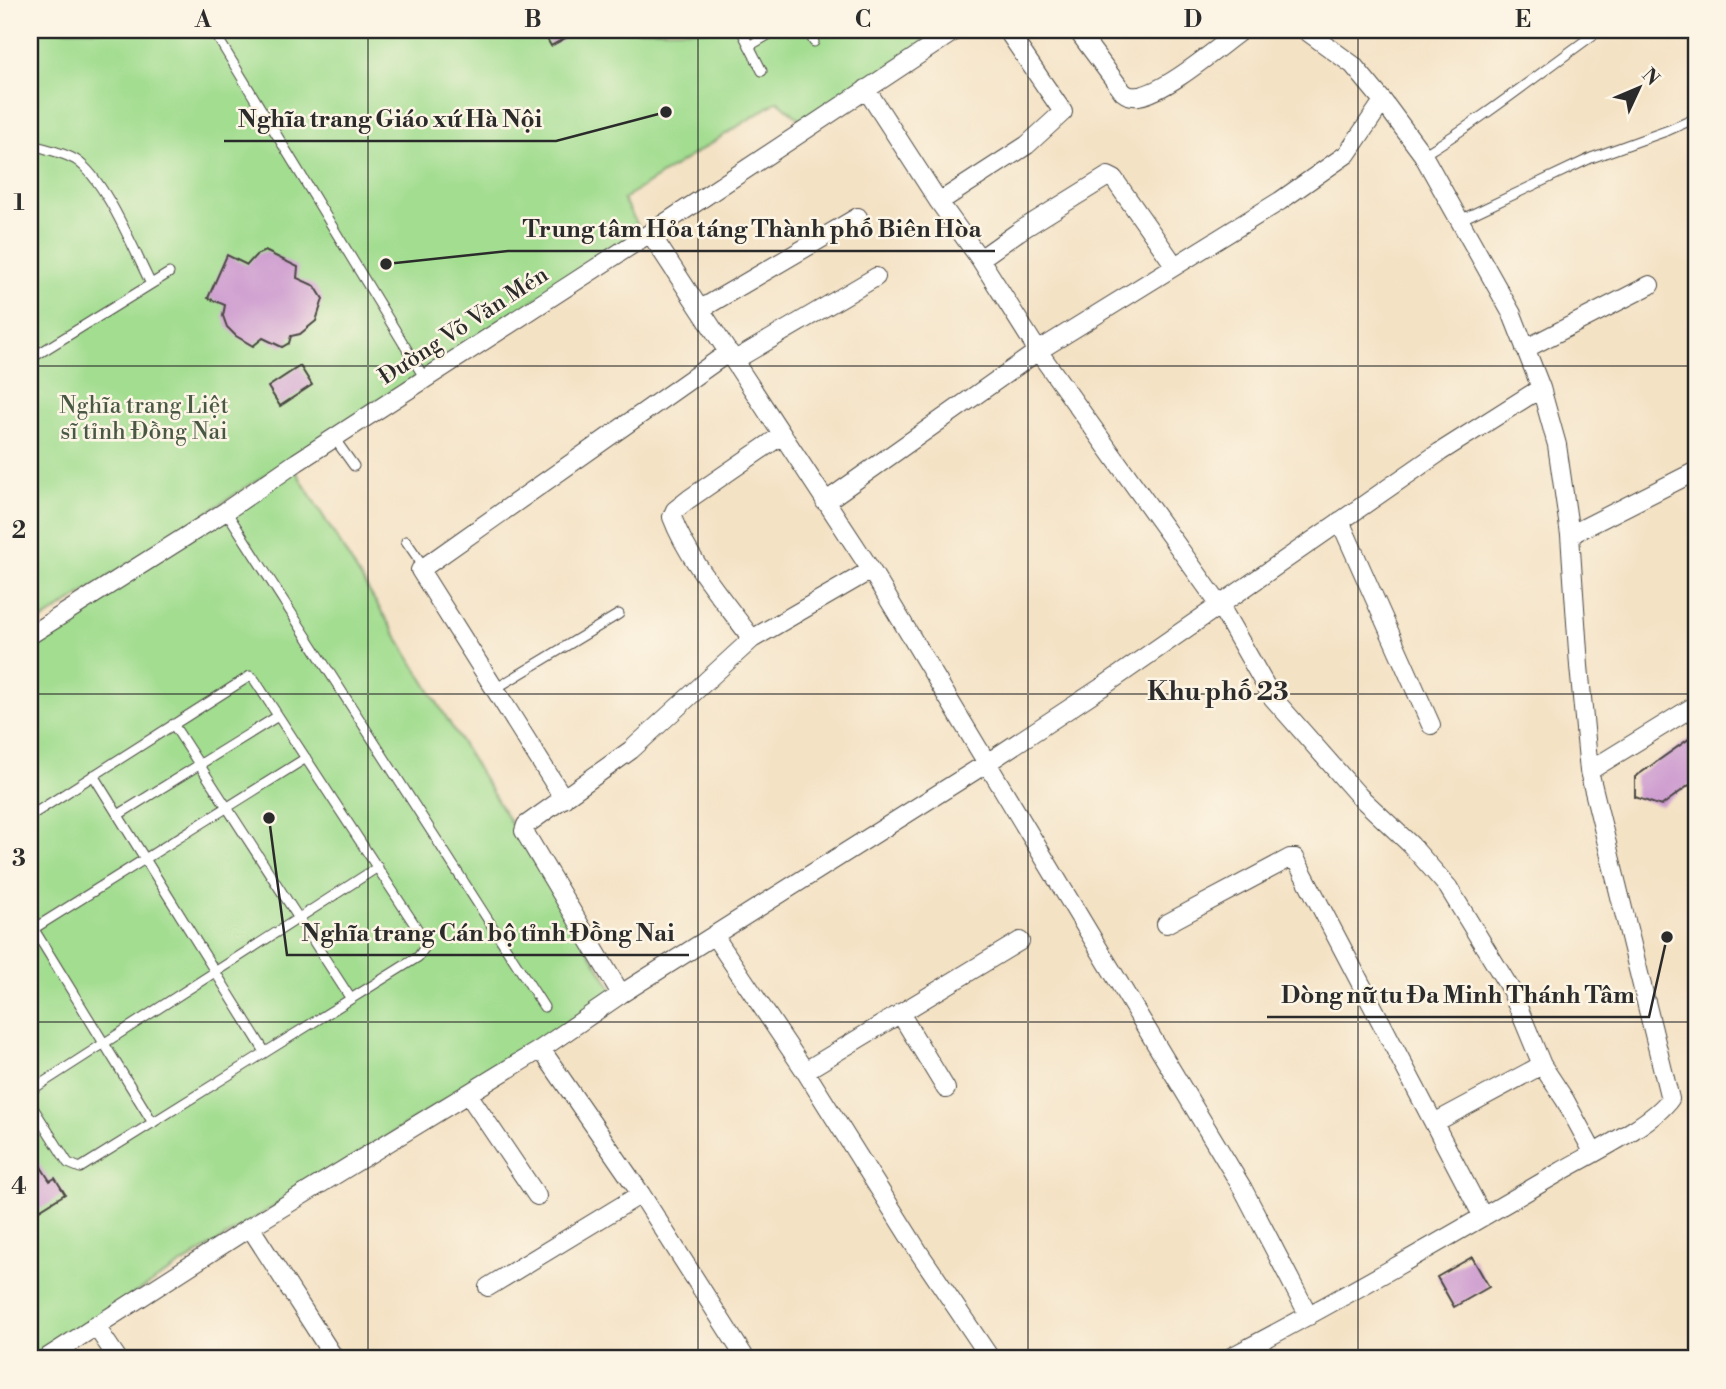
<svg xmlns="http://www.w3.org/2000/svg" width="1726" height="1389" font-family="'Libre Bodoni',serif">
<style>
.green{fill:#a2dd90;stroke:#66845e;stroke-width:2}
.building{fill:#cc9acf}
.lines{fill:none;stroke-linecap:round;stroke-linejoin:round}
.lane-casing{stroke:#494642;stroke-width:11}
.street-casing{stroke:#494642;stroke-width:20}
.lane{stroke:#fff;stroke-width:9}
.street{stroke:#fff;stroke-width:18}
.grid{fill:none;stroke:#2b2b2b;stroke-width:2;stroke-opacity:0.55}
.labels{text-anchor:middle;stroke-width:5;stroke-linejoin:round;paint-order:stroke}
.street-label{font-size:23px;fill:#2b2b2b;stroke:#fcf5e5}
.park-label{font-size:23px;fill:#495844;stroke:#fcf5e5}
.quarter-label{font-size:26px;font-weight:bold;fill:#2b2b2b;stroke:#fcf5e5}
.leader{fill:none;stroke:#2b2b2b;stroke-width:2.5}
.callout-dot{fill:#2b2b2b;stroke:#fcf5e5;stroke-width:2.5}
.callout-label{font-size:24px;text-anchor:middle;font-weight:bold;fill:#2b2b2b;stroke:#fcf5e5;stroke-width:5;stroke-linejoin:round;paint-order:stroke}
.neatline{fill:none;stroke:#2b2b2b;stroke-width:2.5}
.grid-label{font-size:23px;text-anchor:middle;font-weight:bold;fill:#2b2b2b}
</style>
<rect width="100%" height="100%" fill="#fcf5e5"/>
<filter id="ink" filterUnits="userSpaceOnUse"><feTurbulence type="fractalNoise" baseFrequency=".0143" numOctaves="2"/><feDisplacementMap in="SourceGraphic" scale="14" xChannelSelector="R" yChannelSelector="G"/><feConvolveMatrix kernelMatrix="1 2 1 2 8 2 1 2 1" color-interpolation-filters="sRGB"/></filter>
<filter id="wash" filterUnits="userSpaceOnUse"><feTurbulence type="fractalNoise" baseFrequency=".00686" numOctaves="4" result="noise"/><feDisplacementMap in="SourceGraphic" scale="28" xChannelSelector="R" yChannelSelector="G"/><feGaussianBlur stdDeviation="1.57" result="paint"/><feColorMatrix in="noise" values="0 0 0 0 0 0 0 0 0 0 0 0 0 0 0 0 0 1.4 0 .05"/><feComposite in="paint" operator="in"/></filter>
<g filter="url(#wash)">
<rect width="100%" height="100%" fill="#f4e2c5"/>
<path class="green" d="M30,30H943L804,123L778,101L623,199L641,231L30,628Z
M295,470L614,992L540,1041L95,1318L34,1359H30V643Z"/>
<g id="blocks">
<path class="building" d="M542,30H580L551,46Z
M265,251L298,267L297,278L315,286L323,299L316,321L300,334L291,336L289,343L282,347L263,338L253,346L236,336L227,327L223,316L225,305L208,298L227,255L247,265L256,255Z
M300,366L312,385L280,406L268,387Z
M1696,734V780L1661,806L1635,797V777Z
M30,1150L50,1181L55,1178L65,1194L36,1212L30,1202Z
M1472,1257L1489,1287L1454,1307L1437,1277Z"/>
</g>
</g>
<g filter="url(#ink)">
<use href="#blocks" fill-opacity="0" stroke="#494642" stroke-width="2"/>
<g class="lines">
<defs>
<path id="lane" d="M213,30L425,379
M741,30L762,71
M807,30L814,42
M749,46L777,30
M30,144C44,149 63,152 76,160C106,180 134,251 151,284
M1423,155C1484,118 1541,72 1600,30
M1460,220L1591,158L1669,130L1696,118
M30,359L169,273
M334,438L354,466
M226,511L544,1007
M406,541L424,567
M495,689L619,614
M173,724L351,999
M93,775L265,1052
M118,815L278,716
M30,816L250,676L254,679L426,942L425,947L418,957L80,1168L68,1163L30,1103
M30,923L153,1123
M30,931L306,758
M30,1091L378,867"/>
<path id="street" d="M1077,30L1123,92C1128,96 1132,97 1139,96C1168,91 1217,48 1242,30
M866,89L939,202L980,259L1038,351L1219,604L1272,697L1359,796L1411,845L1448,887L1511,990L1542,1065L1565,1100L1593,1152
M939,202L1027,145L1063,112L1007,30
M650,233L871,570L1243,1189L1309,1316
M980,259L1018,232L1108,176L1114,179L1175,266
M701,309L858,217
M1525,349L1650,285
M735,360L876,277
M825,502L1038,351L1280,201L1347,154L1383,101
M1340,521L1431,725
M1570,535L1696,471
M30,635L226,511L297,462L650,233L956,30
M752,639C725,602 688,560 672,517L675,510L689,499L782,435
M1589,771L1696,705
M564,799L420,570L729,352
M1166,924L1290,858H1295L1483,1217
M715,937L805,1071L920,1254L991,1359
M621,994L524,831L526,825L631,750L752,639L871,570
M900,1013L946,1089
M541,1049L641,1194L746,1359
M805,1071L1020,941
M468,1094L537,1196
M1434,1123L1542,1065
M250,1227L335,1359
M488,1287L641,1194
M95,1325L118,1359
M45,1359L250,1227L541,1049L621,994L987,763L1102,687L1440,452L1541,388
M1227,1359C1340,1300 1450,1236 1560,1172C1589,1155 1653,1124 1670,1099L1589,771L1579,666L1570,535L1557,445L1541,388L1512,314L1423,155L1383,101L1353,65L1305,30"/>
</defs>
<use href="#lane" class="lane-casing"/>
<use href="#street" class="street-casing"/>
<use href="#lane" class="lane"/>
<use href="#street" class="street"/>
</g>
</g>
<path class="grid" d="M368,30V1359M698,30V1359M1028,30V1359M1358,30V1359M30,366H1696M30,694H1696M30,1022H1696"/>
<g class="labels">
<g class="street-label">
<text transform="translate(463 325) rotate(-33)" y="8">Đường Võ Văn Mén</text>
</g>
<g class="park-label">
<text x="144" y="413">Nghĩa trang Liệt<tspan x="144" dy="26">sĩ tỉnh Đồng Nai</tspan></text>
</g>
<g class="quarter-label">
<text x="1218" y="700">Khu phố 23</text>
</g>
</g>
<path class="leader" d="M666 112L556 141H224M386 264L508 251H995M269 818L287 955H689M1667 937L1649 1017H1267"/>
<g class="callout-dot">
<circle cx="666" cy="112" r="7"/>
<circle cx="386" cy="264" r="7"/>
<circle cx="269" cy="818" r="7"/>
<circle cx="1667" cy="937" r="7"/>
</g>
<g class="callout-label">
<text x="390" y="127">Nghĩa trang Giáo xứ Hà Nội</text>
<text x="752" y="237">Trung tâm Hỏa táng Thành phố Biên Hòa</text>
<text x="488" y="941">Nghĩa trang Cán bộ tỉnh Đồng Nai</text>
<text x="1458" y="1003">Dòng nữ tu Đa Minh Thánh Tâm</text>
</g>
<rect width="1726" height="1389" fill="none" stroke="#fcf5e5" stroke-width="77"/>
<g transform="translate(1639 88) rotate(46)" stroke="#fcf5e5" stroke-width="5" paint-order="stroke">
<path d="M0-5L12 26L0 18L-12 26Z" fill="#2b2b2b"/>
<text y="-10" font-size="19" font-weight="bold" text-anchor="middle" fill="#2b2b2b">N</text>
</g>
<rect x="38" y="38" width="1650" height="1312" class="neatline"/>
<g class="grid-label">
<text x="203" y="27">A</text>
<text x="533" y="27">B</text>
<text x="863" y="27">C</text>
<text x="1193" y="27">D</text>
<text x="1523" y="27">E</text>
<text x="19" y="210">1</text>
<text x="19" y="538">2</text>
<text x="19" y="866">3</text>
<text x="19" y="1194">4</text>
</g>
</svg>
